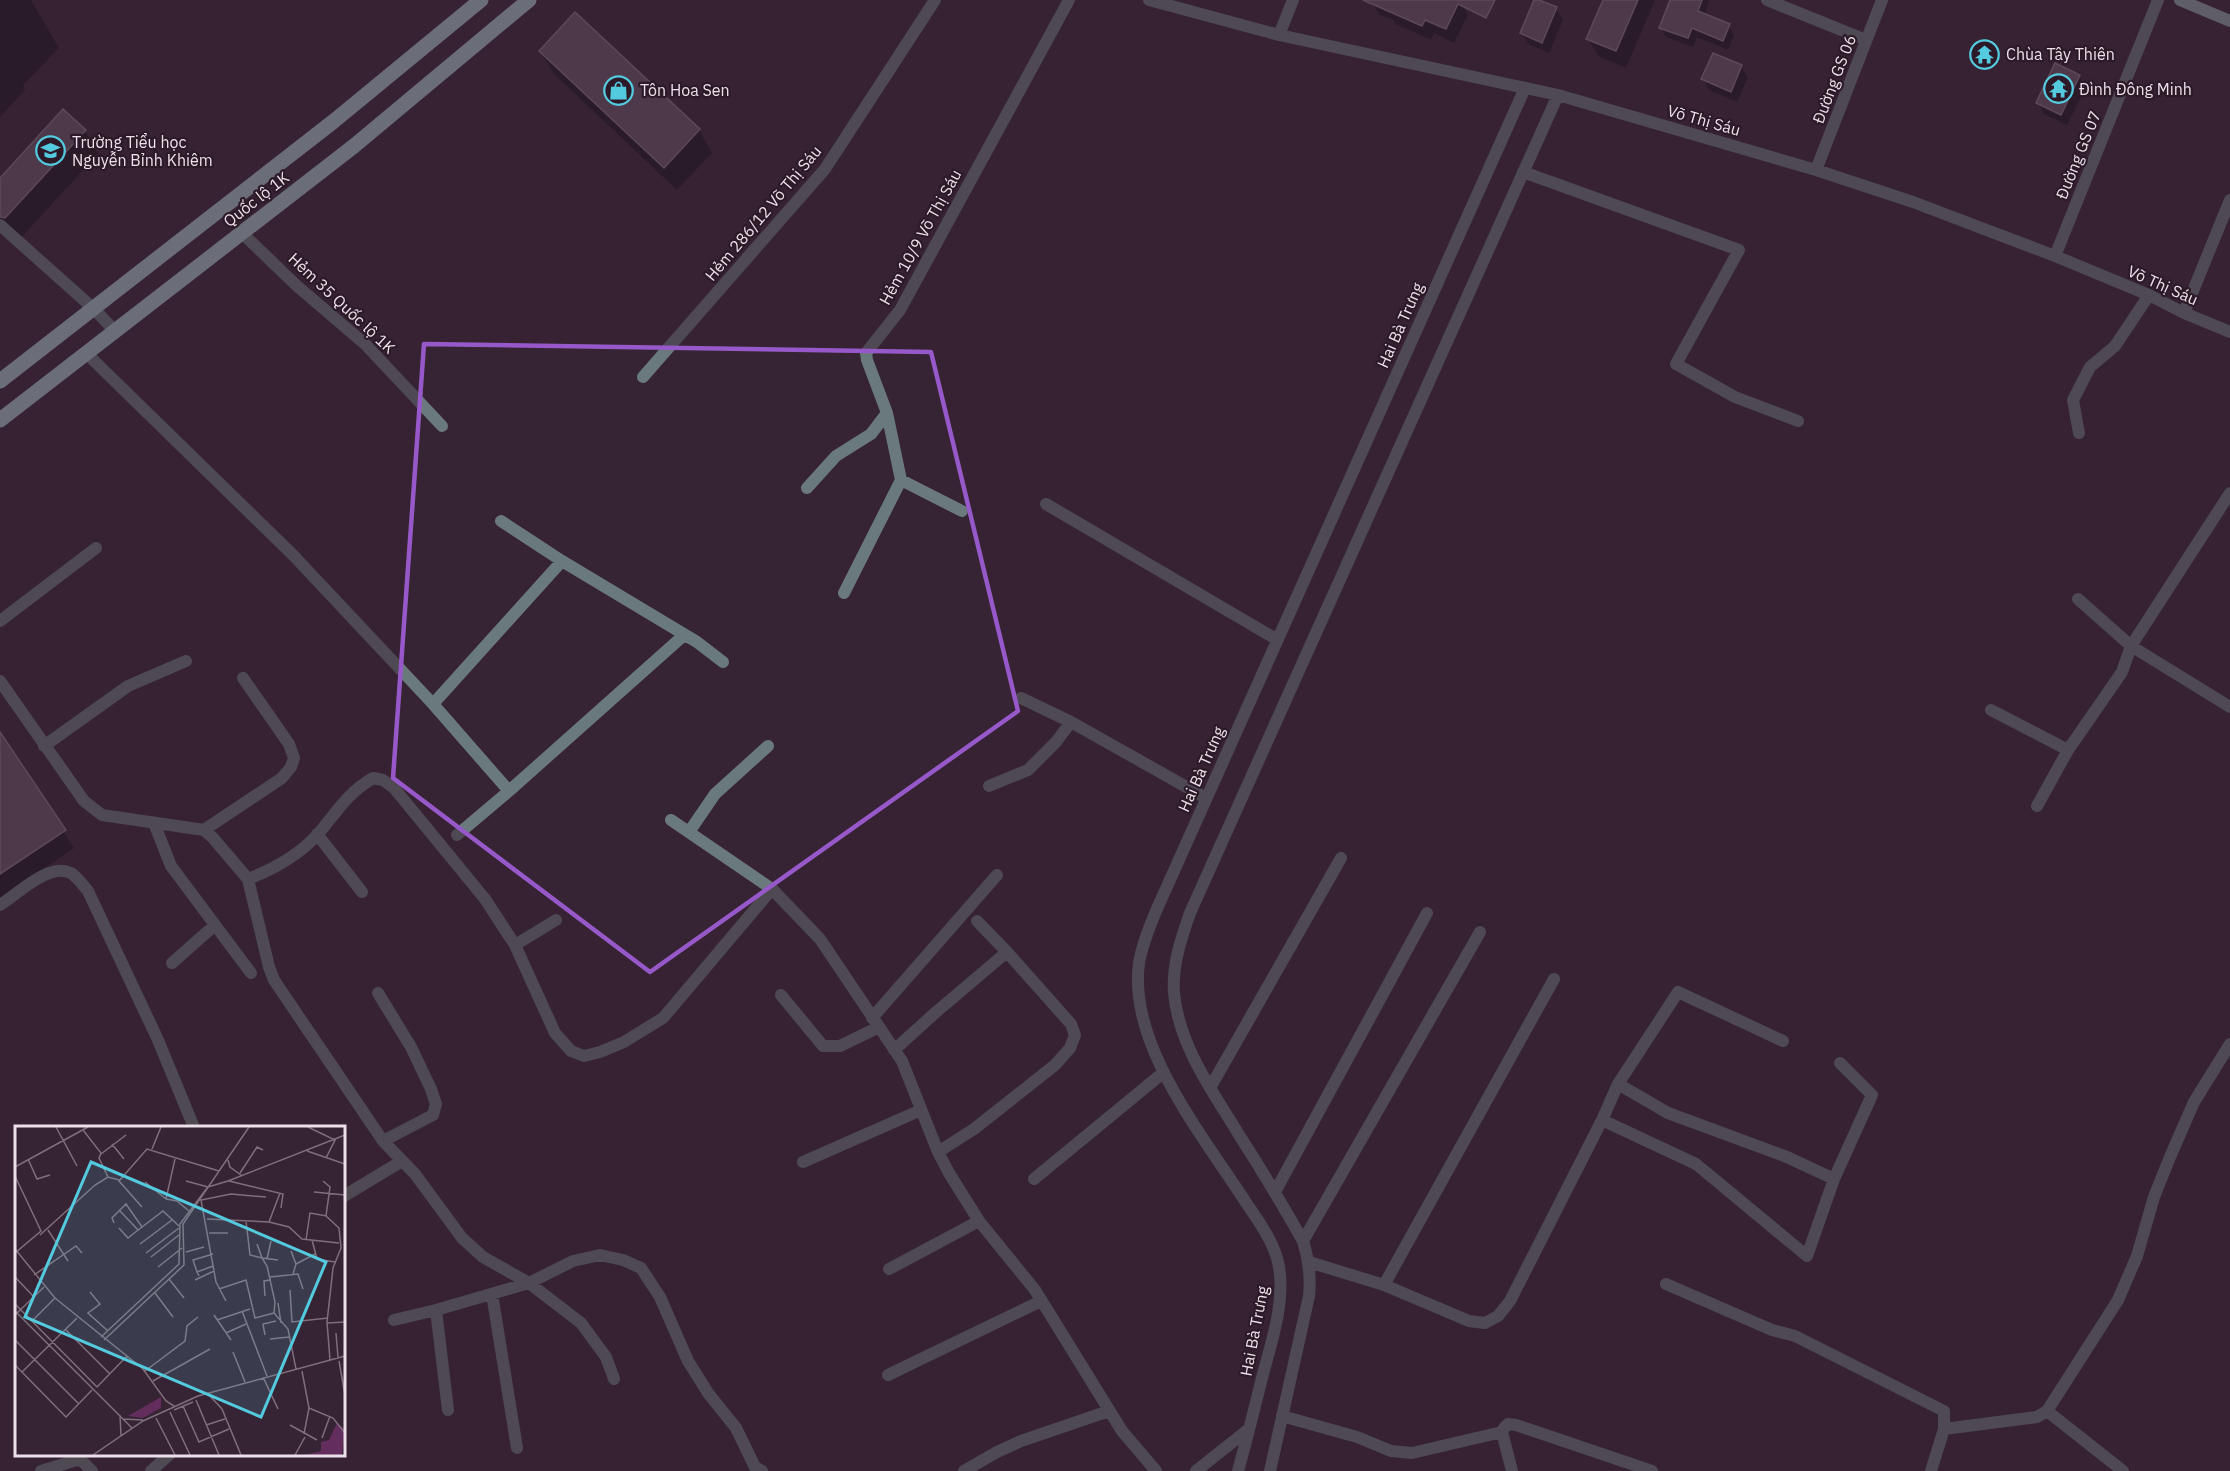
<svg xmlns="http://www.w3.org/2000/svg" width="2230" height="1471" font-family="'IBM Plex Sans',sans-serif">
<style>
.shadow{fill:#0007}
.building{fill:#6a5566;stroke:#8c7688;stroke-width:1.5}
.lines{fill:none;stroke-linecap:round;stroke-linejoin:round}
.street{stroke:#6a797b;stroke-width:12}
.secondary{stroke:#8ea5a9;stroke-width:12}
.primary{stroke:#aac7cd;stroke-width:15}
.marked{fill:none;stroke:#9759ca;stroke-width:4.5;stroke-linejoin:round}
.labels{text-anchor:middle;stroke-width:4.5;stroke-linejoin:round;paint-order:stroke}
.poi-label{font-size:16px;fill:#ece0ea;stroke:#2c1a29;text-anchor:start}
.street-label{font-size:16px;fill:#ece0ea;stroke:#2c1a29}
.inset-road{fill:none;stroke:#7f6f7c;stroke-width:1.5}
.view{fill:#54cade;fill-opacity:0.15;stroke:#54cade;stroke-width:3}
.inset-edge{fill:none;stroke:#ece0ea;stroke-width:3}
</style>
<rect width="100%" height="100%" fill="#362333"/>
<path class="shadow" d="M0,0H31L59,48L23,85L25,90L0,117Z
M1371,0H1459L1468,15L1454,43L1434,33L1431,40L1396,24L1393,20L1379,14Z
M1605,0H1655L1626,68L1598,56L1588,39Z
M1672,0H1709L1705,16L1729,26L1734,35L1728,50L1697,37L1693,47L1666,37L1661,28Z
M1556,9L1563,20L1549,53L1528,44L1522,33Z
M575,14L699,130L712,153L677,190L554,74L540,51Z
M1741,67L1748,78L1737,102L1709,90L1703,79Z
M2079,76L2086,87L2067,125L2044,114L2038,103Z
M85,131L98,154L18,241L0,228V180Z
M0,735L74,848L0,898Z"/>
<path class="building" d="M1363,0H1495L1486,18L1458,4L1446,29L1425,20L1422,26Z
M1534,0H1539L1557,7L1542,43L1520,33Z
M1603,0H1638L1616,51L1586,39Z
M1670,0H1702L1698,11L1730,24L1723,41L1692,28L1688,38L1659,28Z
M575,12L700,129L664,168L539,51Z
M1713,53L1742,65L1731,92L1701,79Z
M2055,63L2080,75L2061,115L2036,103Z
M63,109L86,130L5,218L0,217V178Z
M0,732L66,830L0,874Z"/>
<g class="lines">
<path class="street" d="M1149,0L1279,35L1558,95L1816,170L1913,202L2055,256L2149,295L2184,313L2230,332
M1767,0L1866,40
M1279,35L1293,0
M1816,170L1882,0
M1523,172L1739,250L1676,364L1735,397L1798,421
M0,225L94,309L116,332
M242,233L297,286L365,344L442,426
M2055,256L2158,0
M2184,313L2230,200
M87,354L293,555L433,704L509,791
M643,377L825,169L935,0
M2079,433L2073,400L2090,367L2115,346L2149,295
M901,480L962,511
M807,488L836,456L871,434L887,413
M1046,504L1276,639
M501,521L562,561L697,642L723,662
M844,593L901,480L887,413L867,360L866,353L900,310L1069,0
M2078,599L2131,646L2230,707
M0,621L96,548
M0,681L84,801L102,815L204,830L213,838L248,879L269,967L274,980L383,1141L415,1174L462,1238L483,1257L529,1283L573,1261L600,1255L623,1260L641,1268L660,1297L688,1361L708,1393L736,1428L755,1467L762,1471
M1021,698L1071,722L1206,798
M433,704L562,561
M1991,710L2068,750L2122,672L2131,646L2230,493
M44,746L128,686L186,661
M989,786L1028,770L1056,742L1071,722
M2037,806L2068,750
M671,820L772,889L820,939L902,1061L938,1152L949,1173L979,1221L1035,1290L1122,1431L1156,1471
M154,823L171,866L251,973
M204,830L282,778L291,767L294,758L289,744L243,678
M689,832L715,794L768,746
M317,834L362,892
M457,835L509,791L683,636
M248,879C274,869 299,855 318,834C337,812 346,794 373,778L383,780L394,788L485,899L515,945L555,1033L571,1051L584,1056L600,1052L624,1042L663,1018L772,889
M0,905C18,894 49,862 71,873C77,877 83,885 88,891L158,1040L193,1125
M515,945L556,920
M172,963L215,925
M378,993L411,1047L431,1089L436,1104L433,1115L383,1141
M781,995L823,1046H840L879,1027
M872,1018L997,875
M894,1050L935,1013L1007,952L977,921
M1618,1084L1678,992L1783,1041
M1210,1088L1341,858
M1602,1120L1618,1084L1668,1113L1787,1157L1834,1179
M938,1152L974,1129L1055,1065L1070,1048L1075,1035L1071,1024L1007,952
M803,1162L921,1110
M1034,1179L1164,1072
M1275,1192L1427,913
M344,1196L402,1161
M1303,1241L1480,932
M1309,1262L1384,1285L1469,1321L1485,1323L1498,1316L1510,1301L1602,1120L1696,1164L1807,1256L1834,1179L1872,1095L1840,1063
M889,1269L979,1221
M1666,1284L1772,1330L1795,1336L1944,1411V1429L1931,1471
M1384,1285L1554,979
M492,1294L517,1448
M436,1310L448,1410
M394,1320L436,1310L529,1283L581,1323L606,1357L614,1379
M888,1375L1041,1301
M2047,1411L2123,1471
M1282,1416L1357,1437L1391,1451L1412,1453L1502,1432
M1944,1429L2037,1417L2047,1411L2118,1300L2137,1256L2154,1197L2170,1157L2194,1102L2230,1044
M41,1471L77,1460L82,1461L92,1471
M151,1471L170,1454
M964,1471L997,1452L1021,1441L1109,1411
M1196,1471L1249,1429
M1238,1471C1247,1439 1255,1406 1263,1374C1272,1340 1285,1302 1279,1267C1275,1241 1255,1217 1241,1195C1200,1132 1128,1043 1139,963C1142,945 1149,928 1156,911L1525,88
M1270,1471L1309,1296C1311,1276 1309,1260 1303,1241C1283,1206 1263,1172 1241,1138C1214,1093 1179,1047 1174,993C1172,965 1181,939 1190,913L1558,95
M1512,1471L1502,1432L1504,1428L1508,1424L1516,1425L1652,1471"/>
<path class="secondary" d="M2180,0L2230,21"/>
<path class="primary" d="M0,381L334,121L481,0
M0,420L354,146L529,0"/>
</g>
<path d="M0 0H2230V1471H0ZM424,344L931,352L1018,711L650,972L393,778Z" fill="#362333" fill-opacity=".55" fill-rule="evenodd"/>
<path class="marked" d="M424,344L931,352L1018,711L650,972L393,778Z"/>
<defs>
<symbol id="temple-ring" viewBox="-11 -11 22 22"><circle r="9.5" fill="#2c1a29" stroke="#54cade" stroke-width="1.5"/><path d="M0-6L5-2H3V0L6.5 2.5H4V6H1.5V3h-3V6H-4V2.5H-6.5L-3 0V-2H-5Z" fill="#54cade"/></symbol>
<symbol id="shop-ring" viewBox="-11 -11 22 22"><circle r="9.5" fill="#2c1a29" stroke="#54cade" stroke-width="1.5"/><path d="M-5-2.5h2.3a2.7 3.5 0 0 1 5.4 0H5L5.5 6h-11ZM-1.5-2.5h3a1.5 2.3 0 0 0-3 0Z" fill="#54cade"/></symbol>
<symbol id="school-ring" viewBox="-11 -11 22 22"><circle r="9.5" fill="#2c1a29" stroke="#54cade" stroke-width="1.5"/><path d="M0-5L7-2L0 1L-7-2ZM-4 1L0 2.5L4 1V4Q0 6-4 4Z" fill="#54cade"/></symbol>
</defs>
<g fill-rule="evenodd">
<use href="#temple-ring" x="1968" y="38" width="33" height="33"/>
<use href="#temple-ring" x="2042" y="72" width="33" height="33"/>
<use href="#shop-ring" x="602" y="74" width="33" height="33"/>
<use href="#school-ring" x="34" y="134" width="33" height="33"/>
</g>
<g class="labels">
<g class="poi-label">
<text x="2006" y="60">Chùa Tây Thiên</text>
<text x="2079" y="95">Đình Đông Minh</text>
<text x="640" y="96">Tôn Hoa Sen</text>
<text x="72" y="148">Trường Tiểu học<tspan x="72" dy="18">Nguyễn Bỉnh Khiêm</tspan></text>
</g>
<g class="street-label">
<text transform="translate(1834 79) rotate(-69)" y="6">Đường GS 06</text>
<text transform="translate(1704 120) rotate(16)" y="6">Võ Thị Sáu</text>
<text transform="translate(2078 155) rotate(-68)" y="6">Đường GS 07</text>
<text transform="translate(256 199) rotate(-38)" y="6">Quốc lộ 1K</text>
<text transform="translate(763 213) rotate(-50)" y="6">Hẻm 286/12 Võ Thị Sáu</text>
<text transform="translate(920 237) rotate(-61)" y="6">Hẻm 10/9 Võ Thị Sáu</text>
<text transform="translate(2163 285) rotate(24)" y="6">Võ Thị Sáu</text>
<text transform="translate(342 303) rotate(43)" y="6">Hẻm 35 Quốc lộ 1K</text>
<text transform="translate(1400 325) rotate(-66)" y="6">Hai Bà Trưng</text>
<text transform="translate(1201 769) rotate(-66)" y="6">Hai Bà Trưng</text>
<text transform="translate(1254 1331) rotate(-79)" y="6">Hai Bà Trưng</text>
</g>
</g>
<g transform="translate(15 1126)">
<rect width="330" height="330" fill="#362333"/>
<path d="M322,297L330,303L327,329H290L306,325V316L314,314Z" fill="#632d5d"/>
<path d="M146,271V282L128,292L113,290Z" fill="#632d5d"/>
<path class="inset-road" d="M41,1L62,40M293,1L320,14L311,32M68,4L86,27L84,32L93,51M97,18L109,33M137,23L146,1M292,25L330,38M86,28L111,9M13,33L22,53L35,49M213,34L215,41L226,49M0,41L73,1M225,47L242,21L248,24M0,50L26,105L0,127M171,55L193,61L213,55L330,9M214,55L268,68L266,82M308,55L315,61L311,90L324,102L326,122L318,142L312,196L315,234M130,56L151,73L160,33M299,66L330,69M151,73L162,75L174,85M127,81L104,55L132,23L204,45M105,85L123,104L127,101M192,93L254,96L274,101L287,113L324,117M231,95L235,129L247,132L252,140L260,176L259,187L273,203L281,243M254,96L265,67M99,97L97,92L111,78L127,101L148,85L164,100M104,102L113,112L123,104M33,104L53,135M194,107H213M25,109L80,59L93,51L104,54M291,114L295,87L312,90M297,114L302,133L320,136M125,118L157,94M242,118L247,132L263,134M0,123L40,172L128,243L151,275L159,280M276,125L281,138L278,148M171,126L189,121M131,127L164,102M136,131L164,109M252,133L256,115M281,138L300,128M143,141L167,122M182,146L178,134L198,128M19,149L61,120L67,127M184,150L182,146L198,140M0,151L19,171M255,151L283,148L288,163M154,153L169,172M180,154L199,145M204,163L231,154L240,192L259,187M275,164L277,196L313,192M75,166L85,178L73,187L93,205M140,167L158,191M250,170L249,155L256,154M211,175L201,156L186,74L216,68L251,71M263,177L266,197M0,178L82,261M0,185L117,302M227,185L252,250M0,189L29,161M199,189L216,214M202,194L235,183M17,195L40,172M312,197L330,196M50,203L95,248M211,207L231,198M321,207L323,232M250,209L248,198L261,195M86,211L164,138L165,98L192,62M255,213L274,211M0,214L64,278M89,214L169,139L168,98L234,1M218,226L230,256M324,235L330,269M0,239L51,291L77,264M130,245L170,215L172,200L183,191M287,245L294,282L289,308M7,246L62,192M248,251L263,283M138,255L195,223M82,261L112,230M195,270L207,283L226,329M181,274L204,329M168,280L184,316L214,303M294,282L318,292L330,307M159,284L178,276M155,286L175,329M105,289L106,309M141,292L160,329M108,293L128,294M191,299L210,293M275,299L302,314M307,312L315,290M78,329L128,295L183,270L330,230M280,329L290,311"/>
<path class="view" d="M76,36L311,136L246,291L10,191Z"/>
<rect width="330" height="330" class="inset-edge"/>
</g>
</svg>
